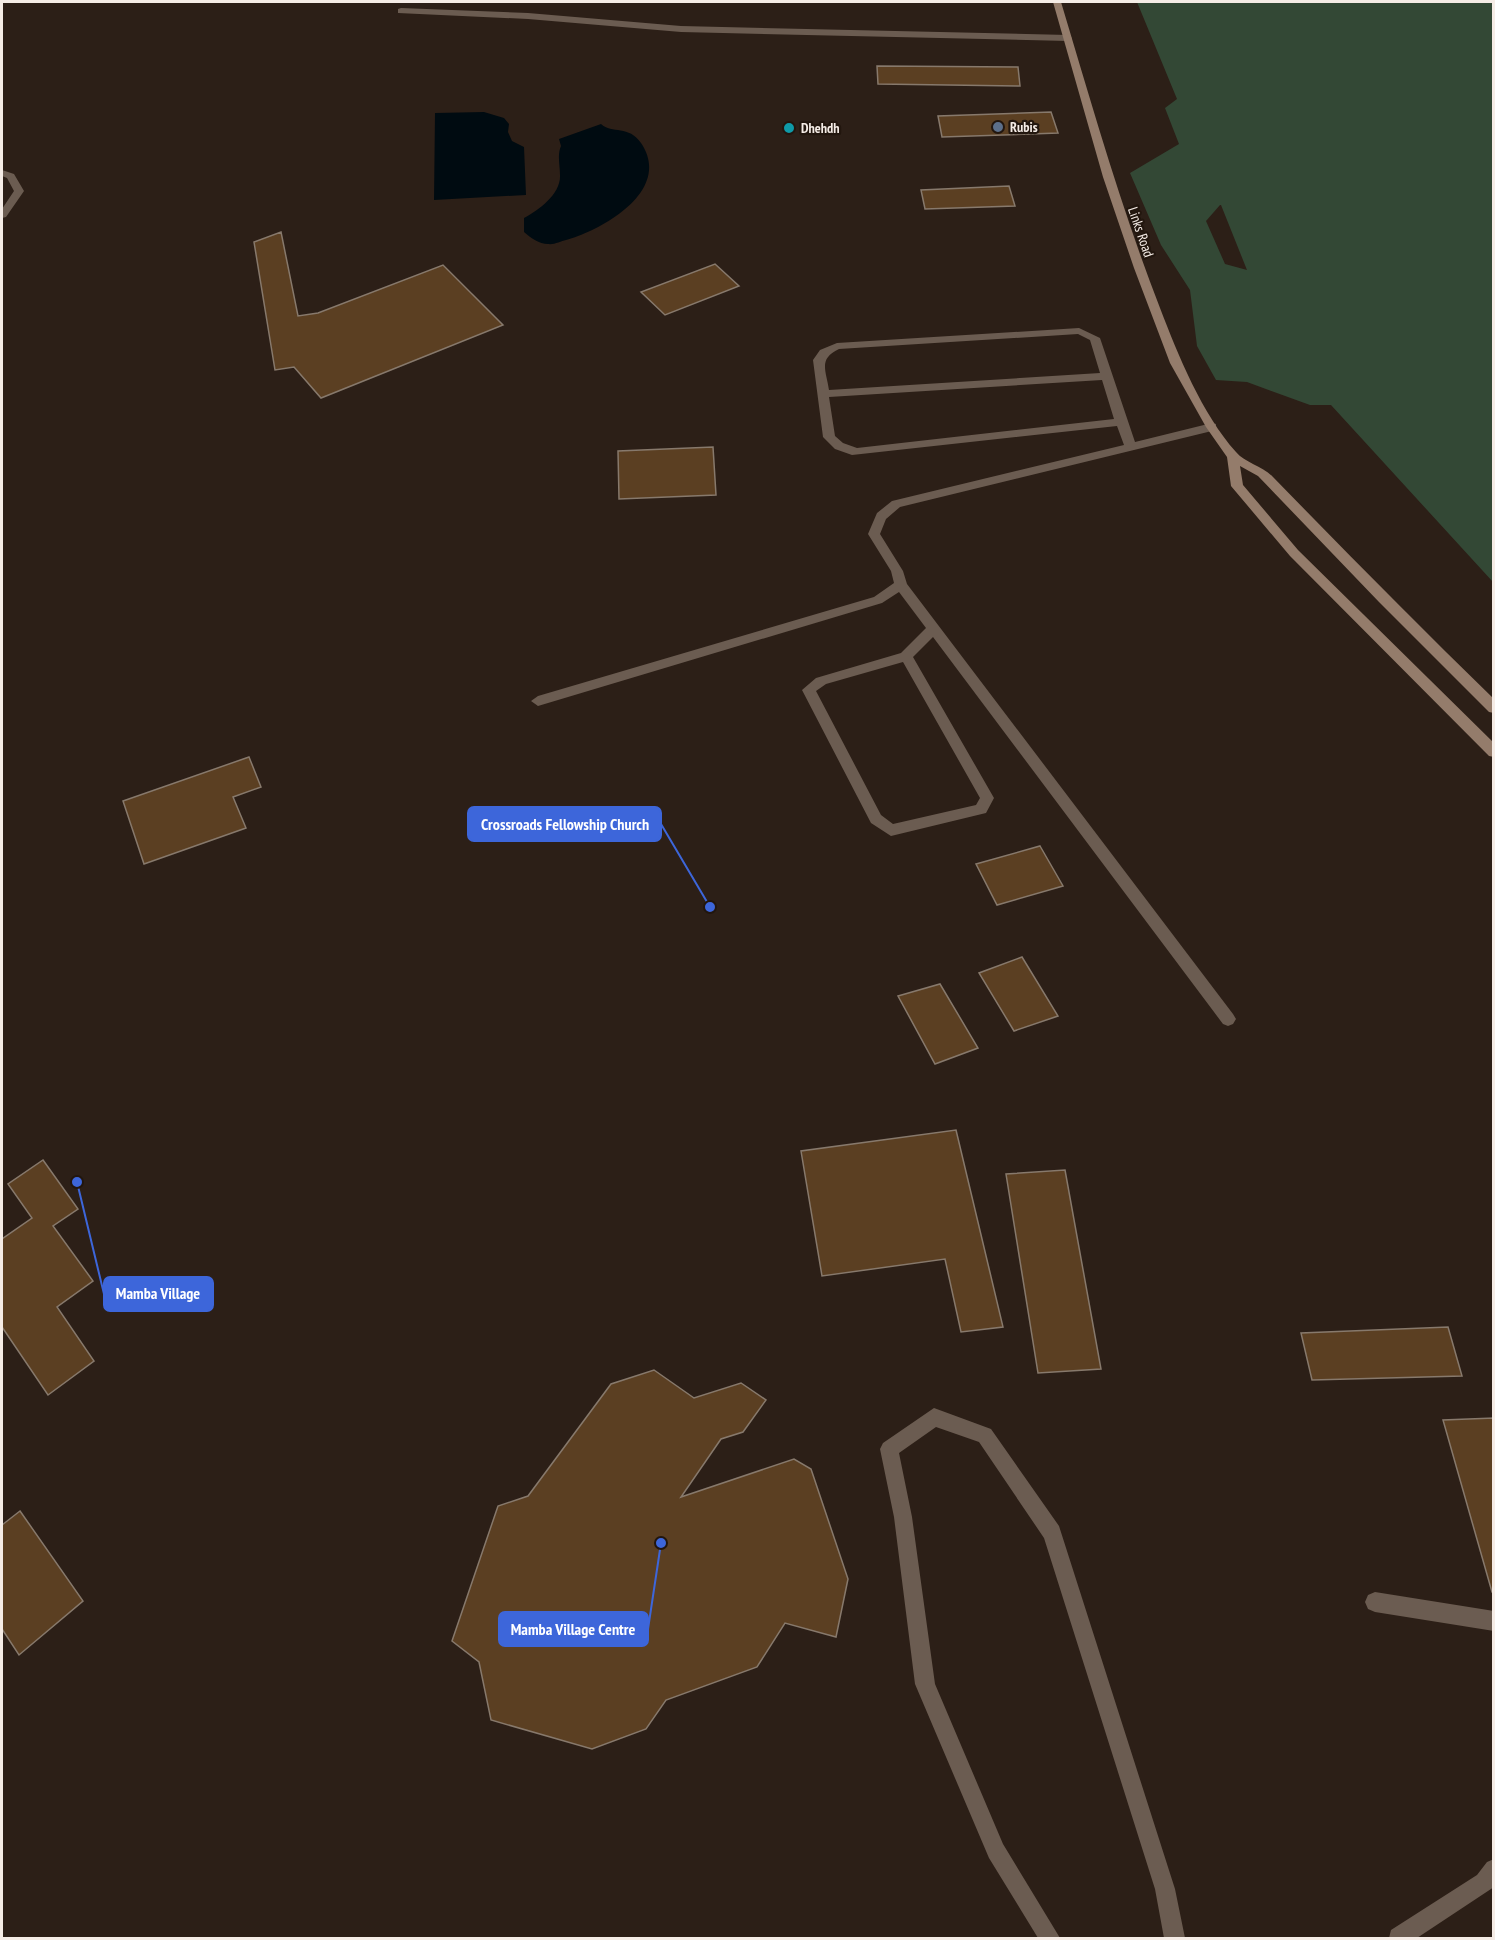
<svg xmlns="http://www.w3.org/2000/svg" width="1495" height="1940" font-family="'PT Sans Narrow',sans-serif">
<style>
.green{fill:#334835;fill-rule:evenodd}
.water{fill:#000b11}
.building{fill:#5b3f22;stroke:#87796c;stroke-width:1.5}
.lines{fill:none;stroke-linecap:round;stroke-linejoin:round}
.lane{fill:#6b5c51;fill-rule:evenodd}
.street{fill:#6b5c51;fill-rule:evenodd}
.secondary{fill:#947c6b;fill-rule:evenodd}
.service-dot{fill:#5c6f8a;stroke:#22160e;stroke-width:2}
.culture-dot{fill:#0f9aa8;stroke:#22160e;stroke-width:2}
.labels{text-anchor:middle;stroke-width:4.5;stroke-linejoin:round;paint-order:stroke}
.far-poi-label{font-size:14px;font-weight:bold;fill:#f5ece6;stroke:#22160e;text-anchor:start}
.far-street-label{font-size:14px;fill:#f5ece6;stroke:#22160e}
.leader{fill:none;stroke:#3d66da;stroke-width:2}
.callout-dot{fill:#3d66da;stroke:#22160e;stroke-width:2}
.callout{fill:#3d66da;stroke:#3d66da;stroke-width:2}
.callout-label{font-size:16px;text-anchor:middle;font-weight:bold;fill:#fff}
</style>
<rect width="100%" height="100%" fill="#2c1f17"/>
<path class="green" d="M1137,2H1493V582L1331,405H1310L1247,382L1216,380L1197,346L1190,290L1161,245L1130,173L1179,144L1165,108L1177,99ZM1220,205H1221L1247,270L1225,264L1206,221Z"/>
<path class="water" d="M484,112L504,118L509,124L508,132L512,141L524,147L526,195L434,200L435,113Z
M601,124C612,134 629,125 641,143C673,190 603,230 566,240C561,241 554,245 548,244C539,244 531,238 524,232V218C539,210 561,194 560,175C560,165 557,155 561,146L559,139Z"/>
<path class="building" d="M877,66L1018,67L1020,86L878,84Z
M1051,112L1058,133L942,137L938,116Z
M1009,186L1015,206L925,209L921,190Z
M281,232L298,316L318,313L443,265L503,325L321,398L294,367L275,370L254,242Z
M715,264L739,286L665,315L641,292Z
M713,447L716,495L619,499L618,451Z
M249,757L261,787L233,797L246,828L144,864L123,801Z
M1040,846L1063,886L997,905L976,864Z
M1022,957L1058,1016L1014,1031L979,973Z
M940,984L978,1048L935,1064L898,996Z
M956,1130L1003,1327L961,1332L945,1259L822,1276L801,1151Z
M43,1160L78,1209L53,1226L93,1281L57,1307L94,1361L48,1395L2,1327V1239L32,1218L8,1184Z
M1065,1170L1101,1369L1038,1373L1006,1174Z
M1448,1327L1462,1376L1312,1380L1301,1333Z
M654,1370L694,1398L741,1383L766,1400L743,1432L721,1439L681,1497L794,1459L811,1469L848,1579L836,1637L785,1623L757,1667L666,1700L646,1729L592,1749L491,1720L479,1662L452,1641L498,1506L528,1496L611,1384Z
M1494,1418V1592H1492L1443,1420Z
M20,1511L83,1601L19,1655L2,1629V1525Z"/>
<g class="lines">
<path class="lane" d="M1079,328L1100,338L1135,442L1212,423L1216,424V430L900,507L886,519L880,534L903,571L907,584L1233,1014L1236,1019L1233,1024L1228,1026L1223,1024L933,637L913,657L994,798L986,813L891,836L871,823L802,690L816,678L901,653L926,628L899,592L882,603L538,706L531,701L538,696L874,597L894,583L891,571L868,534L877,513L892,501L1124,445L1117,426L852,455L835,449L823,437L813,360L820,350L837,343ZM1078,334L1090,340L1100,373L829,390C826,370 818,359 839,349ZM1102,380L1114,419L857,448L843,443L835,436L829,397ZM903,662L980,798L976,805L893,824L881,815L816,691L826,684Z
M934,1408L991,1429L1059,1526L1175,1889L1185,1938H1164L1155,1889L1044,1538L979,1442L936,1427L899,1453L912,1517L935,1684L1003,1844L1060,1938H1038L989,1858L915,1684L894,1517L880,1449L883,1443Z
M1375,1592L1494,1611V1631L1375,1612L1368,1609L1365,1602L1368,1595Z
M1494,1859V1887L1491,1889L1417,1938H1389L1391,1930L1477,1875L1487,1862Z"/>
<path class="street" d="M401,8L528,13L681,26L1068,35L1072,38L1068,41L681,32L528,19L398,13V9Z
M2,170L14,174L24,191L6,217L2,218V209L14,191L7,178L2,176Z"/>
<path class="secondary" d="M1053,2H1061C1092,105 1121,208 1160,308C1178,355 1202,414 1236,452C1245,463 1263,466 1273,477C1346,552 1419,626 1494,699V713L1489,712L1379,602L1258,476L1240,466L1243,485L1298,550L1494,743V757L1489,756L1290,556L1231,486L1227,457L1206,427L1170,363L1134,268L1103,177Z"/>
</g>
<circle class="service-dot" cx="998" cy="127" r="6"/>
<circle class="culture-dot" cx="789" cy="128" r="6"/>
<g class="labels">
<g class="far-poi-label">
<text x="1010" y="132">Rubis</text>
<text x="801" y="133">Dhehdh</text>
</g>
<g class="far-street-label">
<text transform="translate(1141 232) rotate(71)" y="5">Links Road</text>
</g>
</g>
<path class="leader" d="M710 907L661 824M77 1182L104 1294M661 1543L648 1629"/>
<g class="callout-dot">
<circle cx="710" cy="907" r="6"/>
<circle cx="77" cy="1182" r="6"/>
<circle cx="661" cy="1543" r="6"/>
</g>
<g class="callout">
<rect x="468" y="807" width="193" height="34" rx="6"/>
<rect x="104" y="1277" width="109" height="34" rx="6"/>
<rect x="499" y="1612" width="149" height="34" rx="6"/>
</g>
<g class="callout-label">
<text x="565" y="830">Crossroads Fellowship Church</text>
<text x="158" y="1299">Mamba Village</text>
<text x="573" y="1635">Mamba Village Centre</text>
</g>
<rect width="1495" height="1940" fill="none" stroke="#f5ece6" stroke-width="6"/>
</svg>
